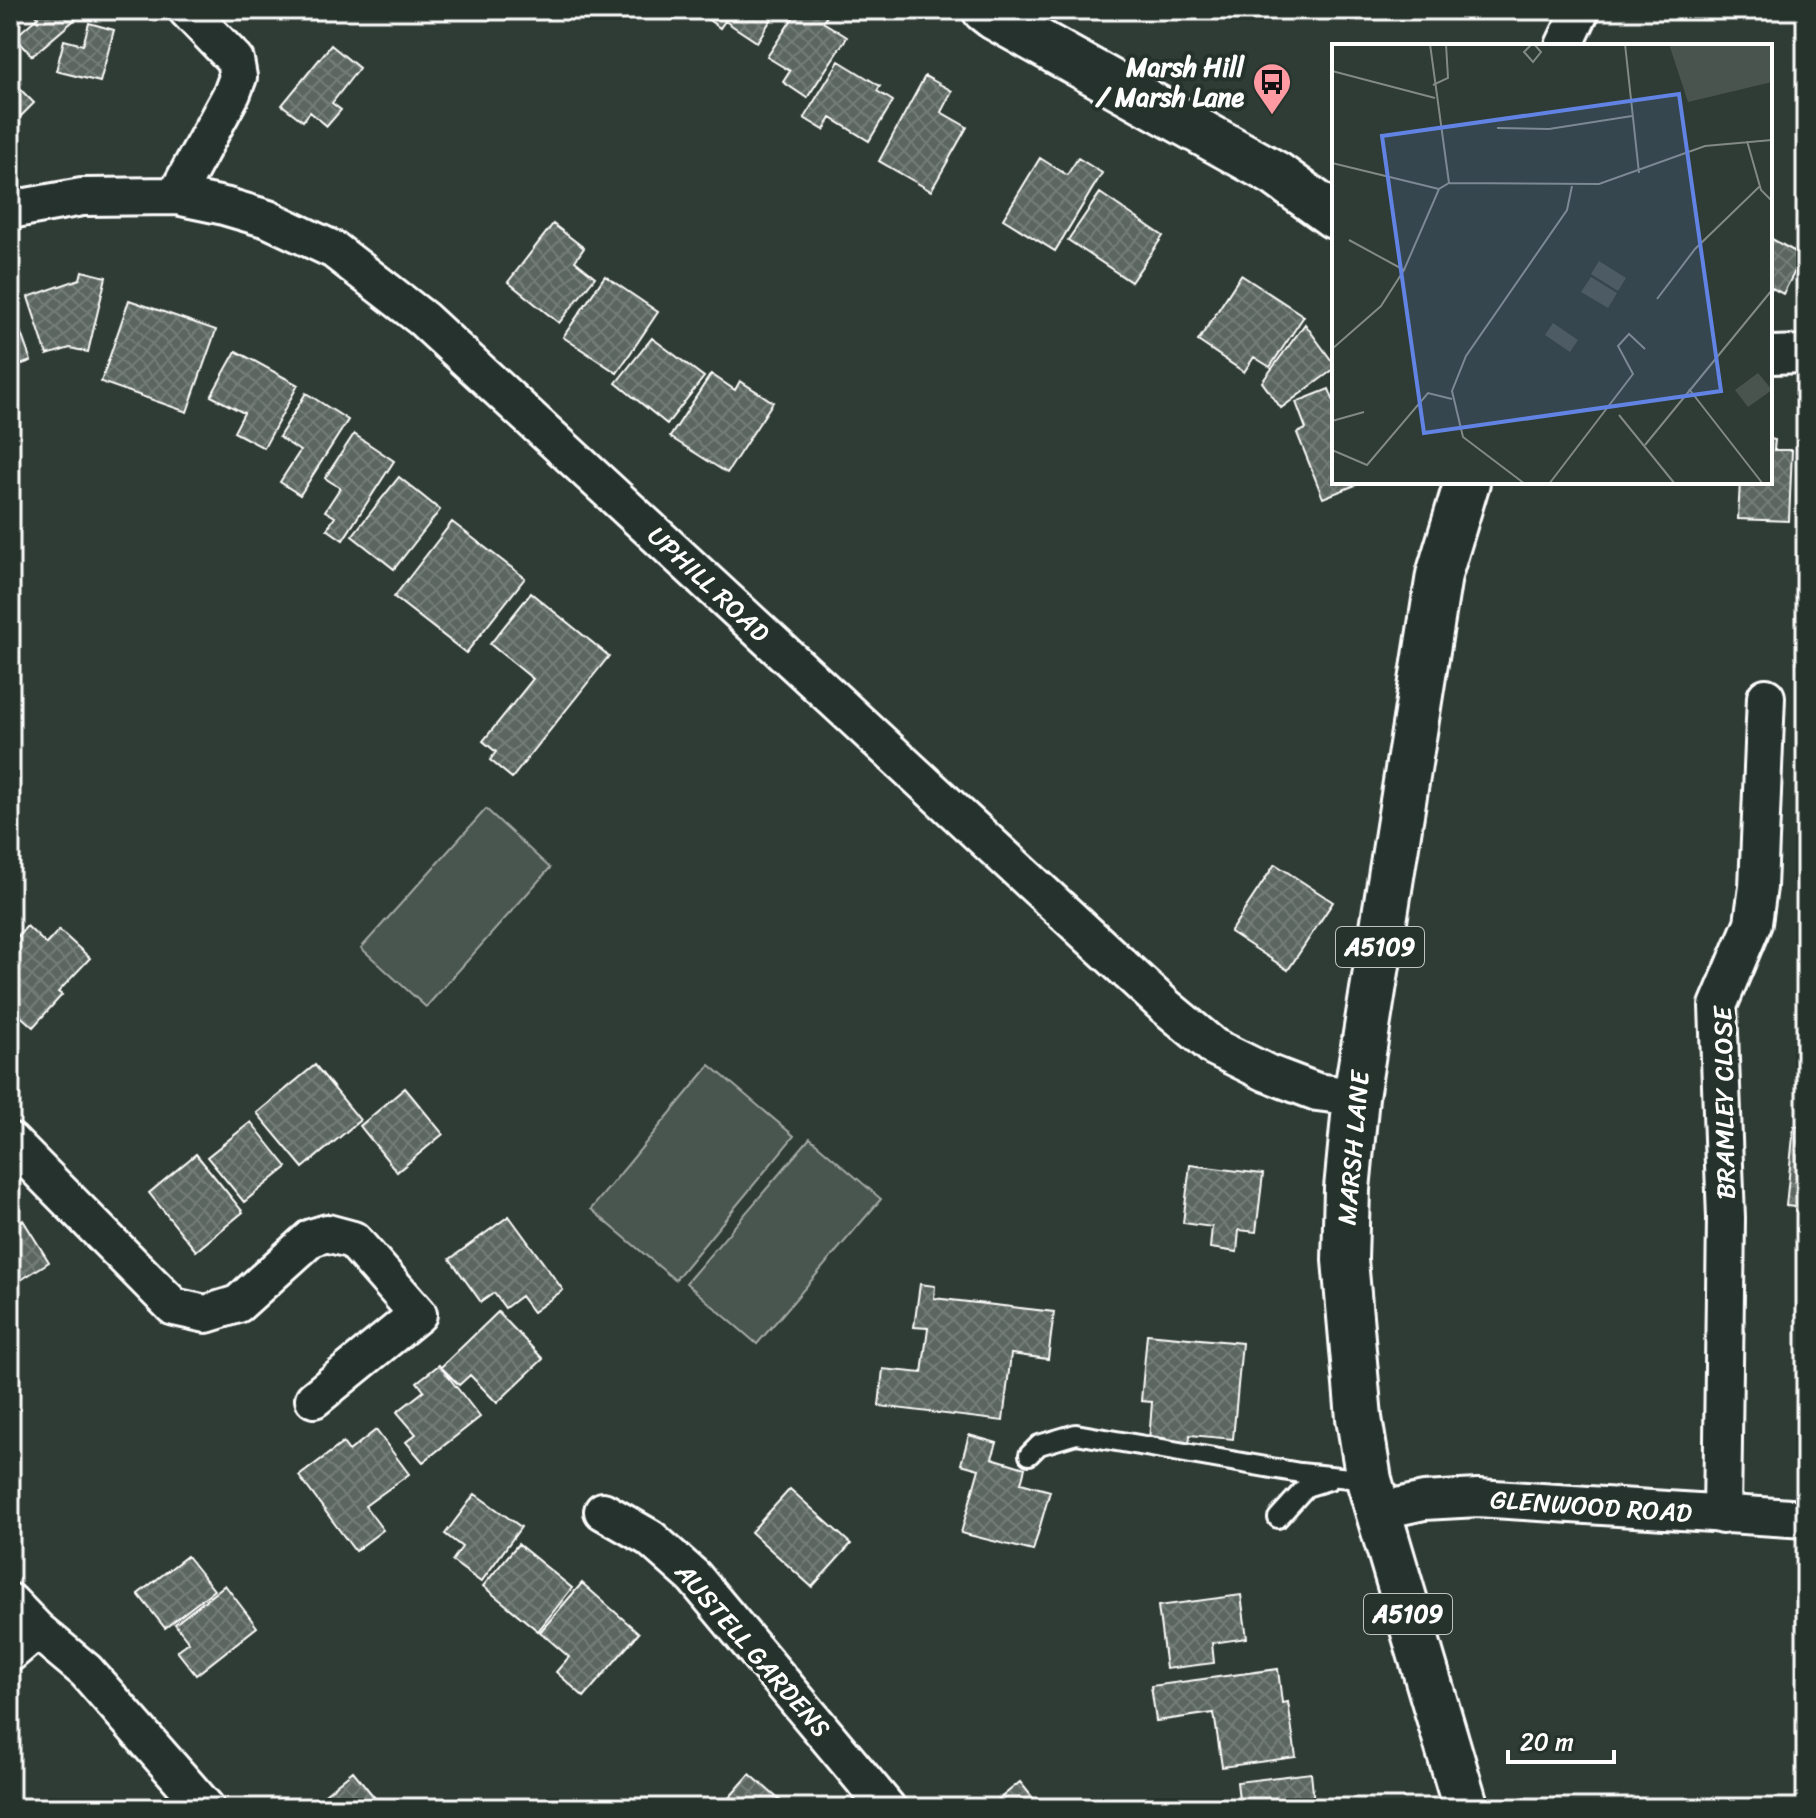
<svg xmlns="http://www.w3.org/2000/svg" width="1816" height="1818" font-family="Sriracha,sans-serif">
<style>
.green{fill:#4a544f;stroke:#a4aaa7;stroke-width:2}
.building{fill:url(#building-cross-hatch);stroke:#fff;stroke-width:2}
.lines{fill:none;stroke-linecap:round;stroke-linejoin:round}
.service-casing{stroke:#fff;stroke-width:24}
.minor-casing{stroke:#fff;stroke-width:42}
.primary-casing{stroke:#fff;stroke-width:50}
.service{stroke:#26332d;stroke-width:18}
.minor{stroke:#26332d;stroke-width:36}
.primary{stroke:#26332d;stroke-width:44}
.labels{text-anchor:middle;stroke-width:8;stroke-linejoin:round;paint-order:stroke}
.shield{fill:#26332d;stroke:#bec2c0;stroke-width:2}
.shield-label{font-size:24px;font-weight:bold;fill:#fff}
.poi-label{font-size:26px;font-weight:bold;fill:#fff;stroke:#26332d;text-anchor:end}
.street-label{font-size:26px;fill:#fff;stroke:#26332d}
.inset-road{fill:none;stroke:#828986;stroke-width:2}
.view{fill:#6183e4;fill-opacity:0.15;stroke:#6183e4;stroke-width:4}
.inset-edge{fill:none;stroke:#fff;stroke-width:4}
</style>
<defs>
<pattern id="building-cross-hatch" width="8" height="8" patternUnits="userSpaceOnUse" patternTransform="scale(2)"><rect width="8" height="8" fill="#5b6661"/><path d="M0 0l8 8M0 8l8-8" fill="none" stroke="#747d79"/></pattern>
</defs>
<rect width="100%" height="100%" fill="#2f3b35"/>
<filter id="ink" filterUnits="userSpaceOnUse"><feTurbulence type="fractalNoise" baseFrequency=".0125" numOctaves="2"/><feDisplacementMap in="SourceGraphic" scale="16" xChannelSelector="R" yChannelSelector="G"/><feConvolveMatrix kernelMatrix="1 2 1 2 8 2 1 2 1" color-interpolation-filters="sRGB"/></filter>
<g filter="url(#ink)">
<path class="green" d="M486,809L550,868L426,1007L361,948Z
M710,1065L794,1136L675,1280L591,1209Z
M810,1138L881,1199L757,1344L686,1283Z"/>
<path class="building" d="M32,10H86L32,56L15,37L38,17Z
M711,10H777L757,42L725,21L720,28L706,18Z
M798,10H831L823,22L847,37L807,98L783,82L790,71L767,57Z
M89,23L114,30L100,82L56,71L64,40L83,45Z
M331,45L359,68L332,103L341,110L327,126L310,112L303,121L282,105Z
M839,61L880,86L877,91L893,101L869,141L831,118L824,130L804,118Z
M925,76L952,91L941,112L967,127L931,191L879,161Z
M10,79L34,103L10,127Z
M1040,158L1067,175L1078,158L1102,173L1055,251L1003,219Z
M1100,193L1163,236L1131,282L1068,240Z
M553,224L584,248L575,261L595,277L559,323L508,282Z
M1770,238L1803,256L1783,294L1770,287Z
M82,271L106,277L88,352L70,348L47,355L28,297L80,279Z
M1241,275L1304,316L1270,367L1254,357L1244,372L1198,341Z
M605,276L658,312L617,373L563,337Z
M129,300L216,330L187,412L101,382Z
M10,303L31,361L14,367L10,373Z
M1305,324L1334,364V369L1281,408L1262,382Z
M652,338L704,377L667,424L616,383Z
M236,351L298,385L264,448L234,432L244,413L211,396Z
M711,374L735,390L740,381L773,402L727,473L670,437Z
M1329,389L1334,402V482H1363L1323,498L1297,433L1306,429L1296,402Z
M306,393L348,420L300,495L280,482L300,451L279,437Z
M354,434L394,461L343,540L327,529L335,517L325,511L340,488L325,478Z
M1770,439L1775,440L1774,450H1792L1789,521L1738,519L1740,482H1770Z
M1800,446H1806V528H1800Z
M399,477L440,510L394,569L352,536Z
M452,522L525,578L466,653L394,597Z
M531,593L609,656L512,778L490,760L496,752L483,741L533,679L490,644Z
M1275,864L1333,902L1288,970L1230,932Z
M27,926L46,944L59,930L90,958L58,992L62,995L33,1027L15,1011L10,1016V945Z
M315,1065L360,1120L303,1168L257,1113Z
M405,1088L443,1134L397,1172L360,1126Z
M251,1122L287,1167L244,1202L207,1157Z
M1794,1126L1806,1127V1208L1786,1206Z
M196,1154L243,1212L196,1251L149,1193Z
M1190,1165L1263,1174L1256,1232L1239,1230L1237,1252L1210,1248L1212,1227L1183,1223Z
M509,1216L563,1290L533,1312L521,1296L505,1308L494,1293L481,1302L450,1259Z
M23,1220L49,1262L10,1287V1228Z
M920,1284L935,1286L934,1298L1054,1312L1048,1359L1011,1354L1003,1421L879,1406L883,1369L922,1373L928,1328L914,1327Z
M498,1312L543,1359L497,1403L470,1375L459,1385L441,1367Z
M1147,1334L1242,1343L1233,1439L1190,1435L1189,1445L1149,1441L1152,1402L1141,1401Z
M439,1365L480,1417L423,1462L406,1442L416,1434L397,1412L424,1391L417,1382Z
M376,1430L409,1474L365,1506L383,1530L355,1551L299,1476L343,1443L349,1451Z
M969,1435L997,1443L992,1458L1025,1468L1021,1483L1050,1491L1033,1551L961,1533L979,1469L961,1464Z
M790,1489L851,1544L812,1587L751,1532Z
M475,1494L521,1527L481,1582L452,1561L462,1547L445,1534Z
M518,1544L572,1588L538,1631L483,1586Z
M187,1556L214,1590L165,1628L138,1594Z
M582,1583L639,1633L584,1697L556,1672L569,1657L540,1632Z
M225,1585L257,1627L196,1675L177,1651L189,1642L175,1624Z
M1241,1595L1247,1638L1212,1643L1214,1663L1166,1669L1158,1606Z
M1278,1669L1282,1703L1288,1702L1296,1757L1222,1767L1214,1713L1156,1721L1151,1686Z
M353,1771L383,1808H308Z
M1311,1773L1314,1803L1240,1808L1237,1782Z
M750,1774L783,1803L778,1808H720Z
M1020,1782L1041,1808H988Z
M1314,1803V1808H1269Z"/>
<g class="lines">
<defs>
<path id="service" d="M1029,1455L1039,1445L1076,1434L1300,1473L1369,1480
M1278,1518L1306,1487L1329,1480"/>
<path id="minor" d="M1564,46L1581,10
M176,196L232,93L238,77L235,60L187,10
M10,210L82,197L176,196L224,206L268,219L334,250L423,319L1165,1006L1214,1047L1267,1073L1317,1092L1356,1097
M1770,355L1806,354
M10,1141L174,1307L206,1314L238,1304L311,1238L327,1233L353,1240L418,1314L314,1399
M603,1511L650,1538L694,1577L887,1808
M1378,1511L1424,1501L1478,1498L1806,1519
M1722,1515L1726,1218L1718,1006L1753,923L1758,887L1766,697
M10,1602L37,1630L86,1671L206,1808
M10,1653L37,1630"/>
<path id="primary" d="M985,10L994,17L1276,174L1334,216
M1466,1808L1369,1480L1359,1418L1345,1260L1347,1189L1356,1097L1439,575L1467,482"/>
</defs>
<use href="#service" class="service-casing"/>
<use href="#minor" class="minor-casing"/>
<use href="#primary" class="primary-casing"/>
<use href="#service" class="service"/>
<use href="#minor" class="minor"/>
<use href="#primary" class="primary"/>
</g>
</g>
<defs>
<symbol id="bus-pin" viewBox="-11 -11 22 30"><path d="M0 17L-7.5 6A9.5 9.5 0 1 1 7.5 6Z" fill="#ff9aa2" stroke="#26332d"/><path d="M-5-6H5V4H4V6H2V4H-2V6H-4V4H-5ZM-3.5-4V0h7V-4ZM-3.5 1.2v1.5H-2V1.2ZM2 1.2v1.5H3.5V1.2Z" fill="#111"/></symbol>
</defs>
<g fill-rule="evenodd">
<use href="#bus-pin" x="1250" y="60" width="44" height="60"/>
</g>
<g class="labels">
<g class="shield">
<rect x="1336" y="927" width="88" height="40" rx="6"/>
<rect x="1364" y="1594" width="88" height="40" rx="6"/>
</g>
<g class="shield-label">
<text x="1380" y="955">A5109</text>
<text x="1408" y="1622">A5109</text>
</g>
<g class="poi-label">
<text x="1244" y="76">Marsh Hill<tspan x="1244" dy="30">/ Marsh Lane</tspan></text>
</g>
<g class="street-label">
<text transform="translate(709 584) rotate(43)" y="9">UPHILL ROAD</text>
<text transform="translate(1724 1103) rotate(-91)" y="9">BRAMLEY CLOSE</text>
<text transform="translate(1353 1148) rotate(-85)" y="9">MARSH LANE</text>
<text transform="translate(1591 1506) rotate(4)" y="9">GLENWOOD ROAD</text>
<text transform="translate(753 1650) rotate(49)" y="9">AUSTELL GARDENS</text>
</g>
</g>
<g transform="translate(1332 44)">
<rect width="440" height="440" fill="#2f3b35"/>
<path d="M337,0H440V38L356,58ZM267,217L294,234L286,247L259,230ZM259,233L285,249L276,264L249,248ZM221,279L246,296L238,308L213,291ZM426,329L440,346L416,363L403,346Z" fill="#4a544f"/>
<path class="inset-road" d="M98,0L117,139M200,0L192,8L201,18L209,8L202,0M293,0L307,129M0,27L103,54M101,41L116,34L114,0M165,84L217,85L300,72M415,97L429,146L440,157M0,119L107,145M17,196L72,226M325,255L363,205L428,142M0,305L49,262L72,226L107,145L117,139L267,140L373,102L440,96M357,345L431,440M287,371L343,440M0,377L32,368M313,401L440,246M0,406L35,421L96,349L120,355M193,440L131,393L120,347L134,312L235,166L240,142M217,440L301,330L286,302L297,290L313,305"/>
<path class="view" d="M347,50L389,347L92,389L50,92Z"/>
<rect width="440" height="440" class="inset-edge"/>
</g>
<rect width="1816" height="1818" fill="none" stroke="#26332d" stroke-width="40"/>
<rect x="20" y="20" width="1776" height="1778" fill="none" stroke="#fff" stroke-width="3" filter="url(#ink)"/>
<path d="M1508 1750v12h106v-12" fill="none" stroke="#ffffff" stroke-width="4"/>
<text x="1520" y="1750" font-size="24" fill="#ffffff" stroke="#26332d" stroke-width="6" paint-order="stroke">20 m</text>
</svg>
